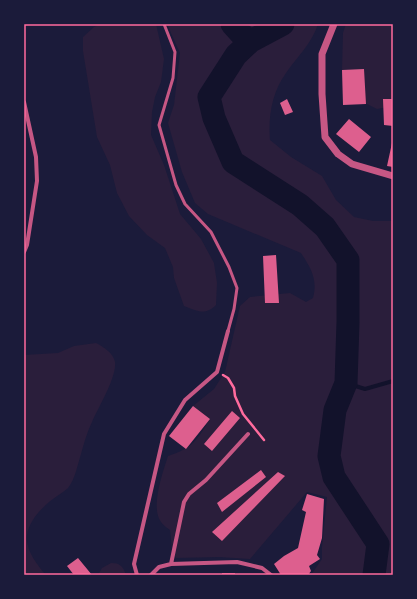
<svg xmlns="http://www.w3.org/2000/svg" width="417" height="599" font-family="'DejaVu Sans',sans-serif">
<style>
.green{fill:#2a1e3b}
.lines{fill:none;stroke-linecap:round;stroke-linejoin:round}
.stream{stroke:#12122b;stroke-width:4}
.river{stroke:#12122b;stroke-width:23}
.building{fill:#dd5f8e}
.path{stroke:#ff6b9d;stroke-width:2.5}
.service{stroke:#c65784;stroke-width:3}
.minor{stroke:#c65784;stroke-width:4}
.tertiary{stroke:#c65784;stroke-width:7}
.neatline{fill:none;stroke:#ff6b9d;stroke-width:1.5}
</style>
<rect width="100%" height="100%" fill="#1b1b3a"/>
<path class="green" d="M101,24H156L164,59L161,82L155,97L152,112L151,135L164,165L180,214L201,239L214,263L217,283L216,305C205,316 197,311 184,306L174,278L173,267L165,248L147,235L129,216L117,193L110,165L97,137L83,51V37L94,27Z
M167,24H318C312,43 297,57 286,73C272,92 268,117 270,140L291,157L322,176L336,200L354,217L373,221H393V575H311L322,559V547L327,497L307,492L250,559L219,557L176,558L172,550L170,530C167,528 163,525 161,522C150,507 163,472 168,456C193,448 197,440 210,419L193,406L214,389L225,372L240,306L250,297L290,293L306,302L313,298C318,280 311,268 301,253L208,214L195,203L182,172L168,123L174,105L180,53Z
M346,24H393V106L377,109L359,100L342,70L343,33Z
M96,343C104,347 113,353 115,362C117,377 98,408 92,422C87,432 84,443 81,454C78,463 75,480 68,488C64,492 58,495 53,499C42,507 29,521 27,535C25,549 37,565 46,575H24V355L58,353L74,346Z
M111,563C120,563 123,566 126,575H98L102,568Z"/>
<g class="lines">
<path class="stream" d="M346,383L365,389L393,381"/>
<path class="river" d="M232,24L241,34L251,41
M283,24L251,41L236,55L209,97L214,118L233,162L300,205L325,227L348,260V322L346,383L335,410L329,456L334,477L378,544L374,575"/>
</g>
<path class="building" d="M364,69L366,104L343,105L342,70Z
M287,99L293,112L285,115L280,103Z
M383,99H393V126L384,125Z
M349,119L371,137L359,152L336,134Z
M392,143H393V167L387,166Z
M276,255L279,303H265L263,256Z
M193,406L210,419L186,449L169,436Z
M232,411L240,418L212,451L204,444Z
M261,470L266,477L222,512L217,503Z
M278,472L285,476L222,541L212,532Z
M307,494L324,499L322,538L317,555L320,559L309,566L311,571L308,575H281L274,564L284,556L298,548L306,512L302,510Z
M78,558L92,575H74L67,566Z
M222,573H235V575H222Z"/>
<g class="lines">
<path class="path" d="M223,375L228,378L234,388L235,396L243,414L264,440"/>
<path class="service" d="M164,24L175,52L173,78L159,125L176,185L185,204L211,232L229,267L237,288L234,309L228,331"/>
<path class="minor" d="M24,102L36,157L37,181L27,245L24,252
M171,564L184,502L189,494L206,480L248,434
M137,575L134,564L164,434L185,400L217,372L228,331
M151,575L159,567L171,564L237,562L262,568L271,575"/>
<path class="tertiary" d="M334,24L322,54V94L325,137L338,154L352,164L393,176"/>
</g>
<rect width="417" height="599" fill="none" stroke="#1b1b3a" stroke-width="50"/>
<rect x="25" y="25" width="367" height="549" class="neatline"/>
</svg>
